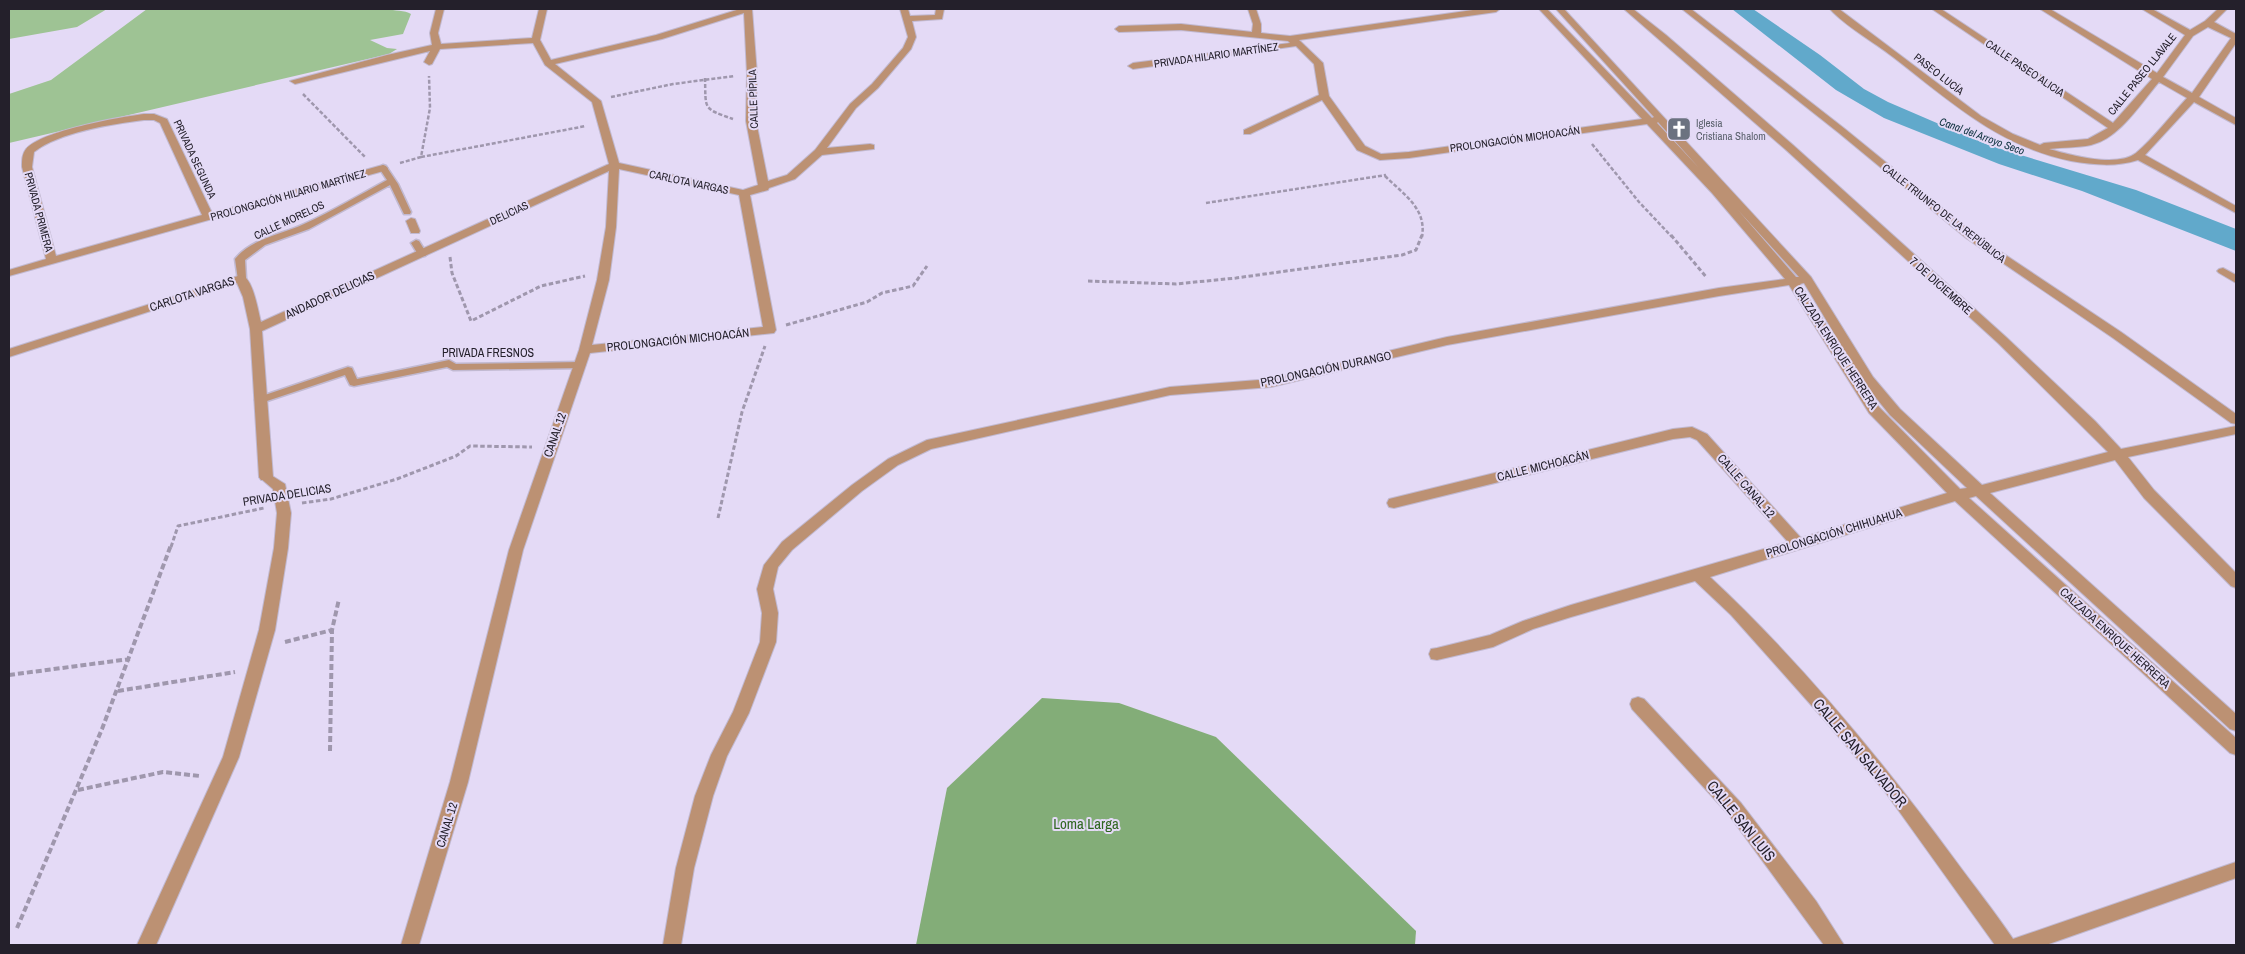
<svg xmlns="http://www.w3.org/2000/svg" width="2245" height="954" font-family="'Archivo Narrow',sans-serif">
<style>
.green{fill:#9ec394}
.forest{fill:#83ad78}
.water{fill:#61a9cb}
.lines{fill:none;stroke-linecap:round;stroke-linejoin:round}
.service-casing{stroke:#c1b9d1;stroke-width:3}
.pedestrian-casing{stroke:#c1b9d1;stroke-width:2}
.minor-casing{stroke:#c1b9d1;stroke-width:2}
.path-far2{stroke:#9f97ad;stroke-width:2.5;stroke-dasharray:4 2;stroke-linecap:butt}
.path-far1{stroke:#9f97ad;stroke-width:3;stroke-dasharray:4.5 2.5;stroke-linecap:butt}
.path{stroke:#9f97ad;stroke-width:4;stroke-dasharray:6 3;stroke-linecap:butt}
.service{fill:#bc9173;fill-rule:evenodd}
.pedestrian{fill:#bc9173;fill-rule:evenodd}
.minor{fill:#bc9173;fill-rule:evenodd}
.labels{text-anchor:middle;stroke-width:4;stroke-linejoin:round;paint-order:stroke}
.far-street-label{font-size:11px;fill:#24202b;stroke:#e4daf6}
.far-worship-label{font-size:11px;fill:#5b616d;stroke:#e4daf6;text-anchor:start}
.far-water-label{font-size:11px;font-style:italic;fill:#0d303e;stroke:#e4daf6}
.street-label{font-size:12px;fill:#24202b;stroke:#e4daf6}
.near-street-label{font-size:15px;fill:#24202b;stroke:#e4daf6}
.near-park-label{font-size:15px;fill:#306720;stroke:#e4daf6}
</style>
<rect width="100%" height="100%" fill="#e4daf6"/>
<path class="green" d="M9,9H107L77,27L9,39Z
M147,9H387C394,11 405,10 411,14L403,34L370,40L387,48L397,49L389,54L9,143V94L51,80Z"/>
<path class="forest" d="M1042,698L1119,703L1216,737L1416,931L1415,945H916L947,788Z"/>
<path class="water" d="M1732,9H1753L1820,55L1864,89L1888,102L1988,145L2136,190L2236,229V251L2082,191L1999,164L1884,118L1836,90Z"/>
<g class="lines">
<defs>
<path id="service" d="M383,165L386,166L398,184L411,212L410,214H404L403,212L390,185L309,229L265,245L245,260L246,278L241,281L238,280L235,259C252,238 281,235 304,224C333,211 359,195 387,180L379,168Z
M416,240L419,241L427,254L425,256H419L411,243Z
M449,360L456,364L580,362L585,365L580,368L453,370L447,367L354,386L350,385L345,375L264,402H256L255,400L256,398L348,367L352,368L357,379Z"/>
<path id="pedestrian" d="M411,218L415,219L420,231L419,233H411L406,221Z
M266,472L285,484L291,513L288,548L275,630L239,757L156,945H137L223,757L259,630L274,548L277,513L273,489L259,477L261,474Z"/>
<path id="minor" d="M436,9H444L438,33L441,44L532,38L539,9H547L540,40L551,60L656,35L740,9H752L757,74L756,121L768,181L787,175L815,150L850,104L872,84L903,48L908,37L900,9H908L910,16L935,15L936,9H944L942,19L912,21L916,37L911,49L878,88L856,108L827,148L870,144L874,145V149L822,155L795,179L769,188L768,190L750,195L776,330L774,333L590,353L523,550L468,782L419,945H401L450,782L509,550L579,350L597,280L606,227L609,171L262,331L273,477L271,480H261L259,477L250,329L243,297L237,283L9,357V349L241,275C253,277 258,311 261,322L609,164L592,102L545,65L533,43L440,49L432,64L429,65L424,62L430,51L295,84L290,81L387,55L432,45L430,33ZM744,13L747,74L746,121L758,185L743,190L619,163L601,101L555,64L662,39ZM619,169L739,195L763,327L592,345L609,280L616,227Z
M1248,9H1256L1261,24V33L1290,36L1480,9H1500L1496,12L1299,40L1323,63L1329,96L1365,146L1381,154L1409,152L1642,119L1539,9H1547L1652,118L1654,117L1556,9H1564L1811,277L1873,377L1900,409L1982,485L2108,452L1998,343L1785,149L1624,9H1633L1666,35L1793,145L2006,337L2095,421L2121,449L2236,426V434L2128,457L2154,490L2236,573V588L2231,586L2144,498L2115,460L1990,493L2236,714V731L2230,729L1976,496L1969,498L2236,738V755L2230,753L1955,501L1710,577C1801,662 1881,759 1955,860C1974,886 1995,912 2013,939L2236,862V878L2046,945H1995L1886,793L1828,724L1731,615L1695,581L1571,617L1533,629L1493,647L1437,660L1431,659L1429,654L1431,649L1437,648L1490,635L1523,621L1571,605L1788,542L1697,440L1690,437L1673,439L1394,508L1389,507L1387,503L1389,499L1673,429L1692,427L1707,434L1801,538L1947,493L1869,413L1789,285L1719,296L1447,345L1271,387L1170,395L931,449L898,465L862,491L792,550L778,567L773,589L778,613L776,642L749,713L727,756L713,796L694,868L681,945H663L676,868L695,796L711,755L733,712L760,642L762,613L757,589L764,565L782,542L852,485L888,459L927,440L1170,387L1271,379L1447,337L1719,288L1785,279L1712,193L1647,124L1409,158L1380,160L1357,150L1322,100L1250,134H1244V130L1319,95L1314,64L1296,46L1133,69L1128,66L1133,63L1290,43L1288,41L1181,30L1119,32L1115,29L1119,26L1181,24L1252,32L1253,24ZM1658,122L1699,168L1657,123ZM1738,210L1799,277H1796ZM1804,283L1864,383L1890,415L1967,488L1960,489L1879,407L1800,284Z
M1682,9H1691L1845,129L1974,234L2121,332L2236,414V424L2231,423L2113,338L1966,238L1839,133Z
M1830,9H1839L1981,116L2013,134L2040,145L2044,143L2088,139L2108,128L1932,9H1941L2113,123L2152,79L2040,9H2050L2157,73L2185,35L2142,9H2152L2190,30L2205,21L2218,9H2227L2214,22L2236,34V43L2199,97L2236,118V125L2194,102L2145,155L2236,206V213L2138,160C2116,167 2094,165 2071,161C1998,146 1950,101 1893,57C1874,42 1845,26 1830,9ZM2208,27L2231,38L2192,93L2163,77L2193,36ZM2159,82L2187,98C2171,115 2154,138 2136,153C2117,168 2070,155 2049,149C2063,147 2078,148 2091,145C2120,138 2141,103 2159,82Z
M144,114H154L167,119L212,213L379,166L383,165L388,168L387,170L9,276V270L46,259L22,167C22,160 22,154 26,149C41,131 119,117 144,114ZM144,120H154L160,123L202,215L56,256L32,167L34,152C59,132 112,124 144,120Z
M2223,268L2236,275V283L2219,273L2217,271L2219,269Z
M1638,697L1644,699L1741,803L1816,901L1844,945H1824L1729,815L1632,709L1630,704L1632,699Z"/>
</defs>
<use href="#service" class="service-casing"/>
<use href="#pedestrian" class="pedestrian-casing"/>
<use href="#minor" class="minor-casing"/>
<path class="path-far2" d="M705,78C706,110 702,108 733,119
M303,94L365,157
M611,97L673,84L735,76
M1592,144L1639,202L1672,237
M421,157L586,126
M400,163L421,157L430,108L429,76
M1385,176C1403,194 1427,208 1422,237
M1206,203L1386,175"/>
<path class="path-far1" d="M1671,235L1707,278
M450,257L452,273L471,321L541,286L585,276
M1088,281L1176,284L1236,278L1402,255L1416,250L1422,235
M786,325L867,302L882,293L913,286L927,266
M302,503L331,499L397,479L456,456L470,446L532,447
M718,518L742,412L765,346
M171,547L178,526L264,508"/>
<path class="path" d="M285,642L332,630
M9,675L130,659
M118,691L235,672
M330,751L332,630L339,599
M78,790L163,772L200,776
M17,928L102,729L171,545"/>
<use href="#service" class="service"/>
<use href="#pedestrian" class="pedestrian"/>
<use href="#minor" class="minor"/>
</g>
<defs>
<symbol id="church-square" viewBox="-11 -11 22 22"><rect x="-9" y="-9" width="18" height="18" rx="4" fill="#6b7280" stroke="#e4daf6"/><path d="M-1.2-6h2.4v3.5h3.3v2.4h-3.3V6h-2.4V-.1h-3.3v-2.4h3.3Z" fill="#fff"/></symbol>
</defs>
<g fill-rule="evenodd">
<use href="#church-square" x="1665" y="115" width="28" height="28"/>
</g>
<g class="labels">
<g class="far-street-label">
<text transform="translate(1216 55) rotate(-8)" y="4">PRIVADA HILARIO MARTÍNEZ</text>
<text transform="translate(2025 68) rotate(34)" y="4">CALLE PASEO ALICIA</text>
<text transform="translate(1939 74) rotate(38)" y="4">PASEO LUCÍA</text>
<text transform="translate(2142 74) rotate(-51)" y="4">CALLE PASEO LLAVALE</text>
<text transform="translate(753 99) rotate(-92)" y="4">CALLE PÍPILA</text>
<text transform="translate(1515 139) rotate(-8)" y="4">PROLONGACIÓN MICHOACÁN</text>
<text transform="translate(195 159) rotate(65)" y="4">PRIVADA SEGUNDA</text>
<text transform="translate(689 182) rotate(12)" y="4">CARLOTA VARGAS</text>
<text transform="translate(288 195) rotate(-16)" y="4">PROLONGACIÓN HILARIO MARTÍNEZ</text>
<text transform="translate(39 212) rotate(75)" y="4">PRIVADA PRIMERA</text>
<text transform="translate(509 213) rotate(-25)" y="4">DELICIAS</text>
<text transform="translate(1944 213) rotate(38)" y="4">CALLE TRIUNFO DE LA REPÚBLICA</text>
<text transform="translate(289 220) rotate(-25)" y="4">CALLE MORELOS</text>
</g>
<g class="far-worship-label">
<text x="1696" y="127">Iglesia<tspan x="1696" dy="13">Cristiana Shalom</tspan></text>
</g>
<g class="far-water-label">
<text transform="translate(1982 136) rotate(20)" y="4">Canal del Arroyo Seco</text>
</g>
<g class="street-label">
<text transform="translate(1941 286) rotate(42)" y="4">7 DE DICIEMBRE</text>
<text transform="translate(192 294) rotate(-18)" y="4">CARLOTA VARGAS</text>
<text transform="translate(330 295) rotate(-25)" y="4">ANDADOR DELICIAS</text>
<text transform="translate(678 340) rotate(-6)" y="4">PROLONGACIÓN MICHOACÁN</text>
<text transform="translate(1836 348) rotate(57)" y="4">CALZADA ENRIQUE HERRERA</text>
<text x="488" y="357">PRIVADA FRESNOS</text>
<text transform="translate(1326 369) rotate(-12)" y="4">PROLONGACIÓN DURANGO</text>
<text transform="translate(555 435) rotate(-71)" y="4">CANAL 12</text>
<text transform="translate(1543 466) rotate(-14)" y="4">CALLE MICHOACÁN</text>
<text transform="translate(1746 486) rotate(49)" y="4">CALLE CANAL 12</text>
<text transform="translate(287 495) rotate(-9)" y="4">PRIVADA DELICIAS</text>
<text transform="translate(1834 533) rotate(-17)" y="4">PROLONGACIÓN CHIHUAHUA</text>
<text transform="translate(2115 638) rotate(42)" y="4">CALZADA ENRIQUE HERRERA</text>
<text transform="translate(447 825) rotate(-73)" y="4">CANAL 12</text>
</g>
<g class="near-street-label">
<text transform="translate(1860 753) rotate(50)" y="5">CALLE SAN SALVADOR</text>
<text transform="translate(1741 821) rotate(51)" y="5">CALLE SAN LUIS</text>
</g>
<g class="near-park-label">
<text x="1086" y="829">Loma Larga</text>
</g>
</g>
<rect width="2245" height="954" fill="none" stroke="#24202b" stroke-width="20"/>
</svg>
